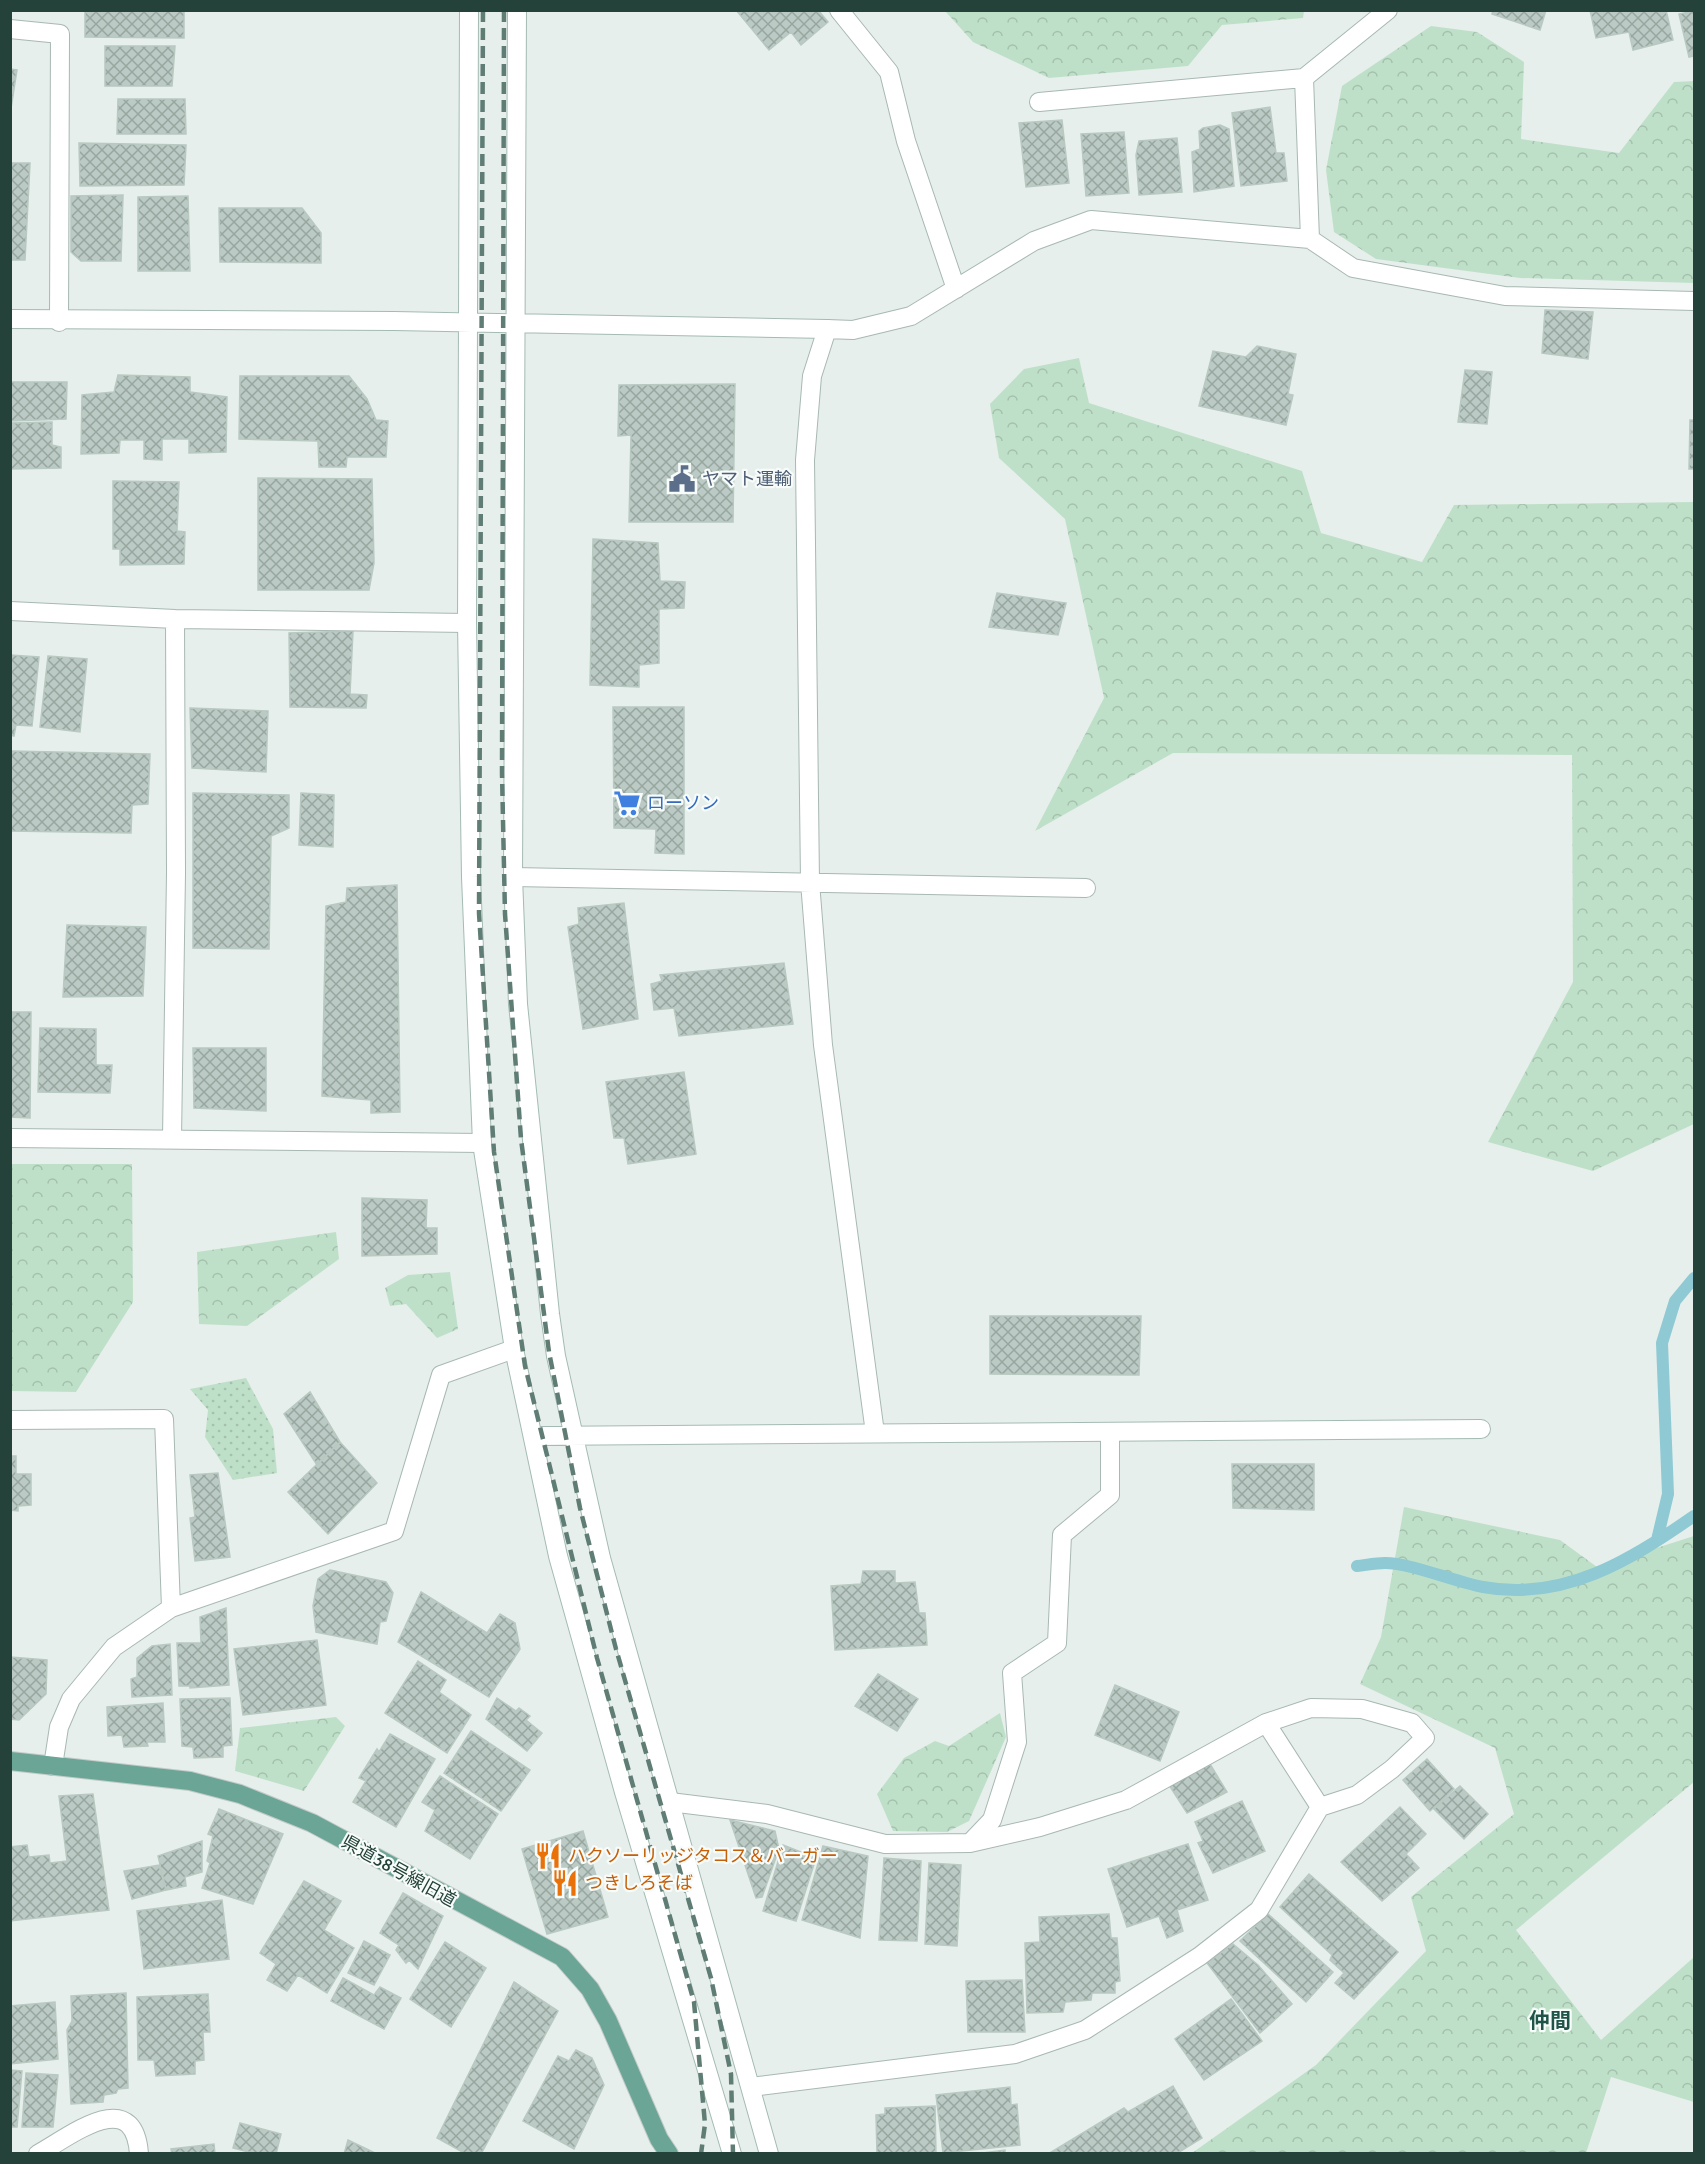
<svg xmlns="http://www.w3.org/2000/svg" width="1705" height="2164" font-family="Signika,'Noto Sans JP',sans-serif">
<style>
.grass{fill:url(#grass-dots)}
.forest{fill:url(#forest-crowns)}
.lines{fill:none;stroke-linecap:round;stroke-linejoin:round}
.stream{stroke:#8ec9d4;stroke-width:12}
.building{fill:url(#building-cross-hatch);stroke:#b8c9c2;stroke-width:1.5}
.street-casing{stroke:#a8b8b2;stroke-width:20}
.secondary-casing{stroke:#a4bbb3;stroke-width:20}
.primary-casing{stroke:#c2cac8;stroke-width:20}
.street{stroke:#fff;stroke-width:18}
.secondary{stroke:#fff;stroke-width:18}
.primary{stroke:#6aa596;stroke-width:18}
.rail{stroke:#5f7d75;stroke-width:4.5;stroke-dasharray:12 6;stroke-linecap:butt}
.labels{text-anchor:middle;stroke-width:4.5;stroke-linejoin:round;paint-order:stroke}
.service-label{font-size:18px;fill:#4e5e75;stroke:#f7fbf9;text-anchor:start}
.shop-label{font-size:18px;fill:#366cbe;stroke:#f7fbf9;text-anchor:start}
.food-label{font-size:18px;fill:#c56008;stroke:#f7fbf9;text-anchor:start}
.street-label{font-size:18px;fill:#24423a;stroke:#f7fbf9}
.quarter-label{font-size:21px;font-weight:bold;fill:#1f5548;stroke:#f7fbf9}
</style>
<defs>
<pattern id="grass-dots" width="8" height="8" patternUnits="userSpaceOnUse" patternTransform="scale(1.5)"><rect width="8" height="8" fill="#bfe0c8"/><path d="M2 2h.1M6 6h.1" fill="none" stroke="#a4c1ad" stroke-width="1.8" stroke-linecap="round"/></pattern>
<pattern id="forest-crowns" width="20" height="18" patternUnits="userSpaceOnUse" patternTransform="scale(1.5)"><rect width="20" height="18" fill="#bfe0c8"/><path d="M2 6a3 3 0 1 1 6 0M12 15a3 3 0 1 1 6 0" fill="none" stroke="#a4c1ad"/></pattern>
<pattern id="building-cross-hatch" width="8" height="8" patternUnits="userSpaceOnUse" patternTransform="scale(1.5)"><rect width="8" height="8" fill="#bbcac4"/><path d="M0 0l8 8M0 8l8-8" fill="none" stroke="#98a6a0"/></pattern>
</defs>
<rect width="100%" height="100%" fill="#e6efeb"/>
<path class="grass" d="M246,1378L273,1429L277,1473L233,1480L205,1437L208,1410L190,1389Z"/>
<path class="forest" d="M945,11H1304L1303,18L1222,25L1188,66L1049,78L973,42Z
M1431,26L1477,32L1524,62L1521,139L1619,153L1674,82L1694,81V283L1520,278L1376,259L1334,232L1326,170L1342,86Z
M1079,358L1089,403L1302,471L1321,533L1422,562L1454,505L1694,502V1124L1593,1171L1488,1142L1573,982L1572,755L1173,753L1035,831L1104,698L1065,519L999,458L990,404L1024,369Z
M11,1164H132L133,1302L76,1392L11,1391Z
M336,1232L339,1259L247,1326L199,1324L197,1252Z
M450,1272L458,1329L437,1338L406,1304L390,1306L385,1288L408,1275Z
M1404,1507L1560,1540L1597,1567L1694,1536V1782L1516,1930L1601,2040L1694,1957V2102L1611,2077L1586,2153H1192L1316,2065L1426,1951L1411,1897L1514,1814L1495,1748L1360,1684L1381,1637Z
M1000,1713L1006,1737L969,1821L947,1832L893,1831L877,1794L904,1758L935,1741L949,1746Z
M336,1717L345,1726L304,1791L235,1771L240,1728Z"/>
<g class="lines">
<path class="stream" d="M1657,1540L1668,1494L1662,1343L1675,1301L1694,1278
M1357,1566C1366,1565 1376,1563 1385,1563C1411,1563 1455,1582 1483,1587C1563,1602 1631,1560 1694,1516"/>
</g>
<path class="building" d="M85,10H184V38L85,37Z
M736,10H818L828,22L801,45L791,32L769,50Z
M1493,10H1546L1540,30L1492,14Z
M1590,10H1666L1673,40L1633,50L1629,32L1596,38Z
M1694,11V56L1689,57L1679,14Z
M105,46H175L172,86H105Z
M10,69L17,70L10,115Z
M118,99H185L186,134H117Z
M1270,107L1276,153H1284L1287,181L1241,186L1232,113Z
M1062,120L1069,183L1026,187L1019,123Z
M1220,125L1229,129L1234,186L1194,192L1192,152L1200,149L1199,131L1203,128Z
M1124,132L1129,193L1086,196L1081,134Z
M1177,138L1182,192L1139,195L1136,155L1139,141Z
M79,143L186,145L184,185L80,186Z
M10,163H30L25,260H10Z
M123,195L121,261H81L71,252V196Z
M188,196L190,271H138V197Z
M219,208H302L321,233V263L220,262Z
M1545,310L1593,312L1588,359L1542,353Z
M1257,346L1296,354L1288,394L1293,395L1286,425L1199,406L1213,351L1246,357Z
M1465,370L1492,372L1487,424L1458,422Z
M118,375L190,377V392L227,397L226,452L189,453V439H162V460L144,459V440H120L119,453L81,454L82,395L114,392Z
M240,376H349L367,399L376,420L388,421L386,457H347L346,467H319L318,441L239,439Z
M10,382H67L66,419L10,421Z
M735,384L733,522H629L631,435L618,436L619,385Z
M1690,420H1694V469H1689Z
M52,422V445L61,447V468L10,469L11,423Z
M258,478L372,479L374,563L369,590H258Z
M113,481L179,482L177,531L185,532L184,564L120,565V549H113Z
M593,539L658,543L660,581L685,582L684,608L659,609V663L639,665V687L590,685Z
M997,593L1066,603L1058,635L989,627Z
M353,631L350,694L367,695L366,708L290,707L289,633Z
M10,655L39,657L32,726L16,725L14,736L10,735Z
M48,656L87,659L80,732L40,727Z
M613,707H684V854L655,853L656,829L614,828Z
M190,708L268,711L266,772L192,768Z
M10,751L150,754L148,804L132,805L131,833L10,831Z
M193,793L289,795V828L271,836L269,949L193,948Z
M301,793L334,795L333,847L299,845Z
M397,885L400,1112L371,1113V1100L322,1096L326,906L346,902L347,888Z
M624,903L638,1019L583,1029L568,927L579,924L578,908Z
M67,925L146,927L143,996L63,997Z
M784,963L793,1024L679,1036L674,1008L654,1010L651,984L662,981L660,975Z
M10,1012H31L30,1118L10,1117Z
M40,1028L96,1029V1065H112L110,1093L38,1092Z
M193,1048H266V1111L194,1108Z
M684,1072L696,1154L628,1164L624,1138H614L606,1082Z
M362,1198L427,1200L426,1228H437V1254L362,1256Z
M990,1316H1141L1139,1375L990,1374Z
M310,1392L340,1442L317,1465L284,1414Z
M340,1442L377,1483L328,1534L288,1492Z
M10,1456H16V1474H31V1505L18,1506V1511L10,1510Z
M1232,1464H1314V1510L1233,1508Z
M218,1473L230,1557L195,1561L190,1518L195,1517L190,1475Z
M330,1570L386,1582L393,1593L386,1621L380,1622L377,1644L316,1632L313,1606L318,1579Z
M863,1571H895V1583L915,1582L919,1613H925L927,1645L835,1650L831,1586L861,1584Z
M421,1592L487,1633L500,1614L515,1623L520,1649L489,1697L398,1642Z
M226,1608L229,1685L190,1688V1686H179L177,1643H201L200,1617Z
M317,1640L326,1705L243,1715L234,1649Z
M170,1644L172,1695L132,1697L131,1679L137,1677V1658L152,1646Z
M10,1657L47,1660L46,1694L19,1720L10,1719Z
M418,1661L446,1680L439,1692L471,1715L447,1753L385,1713Z
M878,1674L918,1699L897,1731L855,1706Z
M1115,1685L1179,1712L1160,1761L1095,1735Z
M230,1698L232,1745L223,1746V1757L194,1758L193,1747L182,1746L180,1699Z
M497,1698L516,1711L519,1708L530,1716L526,1720L542,1733L527,1751L486,1719Z
M163,1703L165,1742H147L148,1746L124,1747L122,1735L108,1736L107,1707Z
M471,1731L530,1770L501,1811L444,1773Z
M390,1734L435,1759L396,1827L353,1802L366,1781L359,1778L377,1749L379,1752Z
M1427,1759L1454,1789L1430,1811L1403,1780Z
M1210,1764L1227,1792L1187,1813L1169,1785Z
M440,1776L498,1814L470,1859L425,1831L435,1810L422,1802Z
M1460,1786L1488,1814L1464,1839L1434,1809Z
M93,1794L109,1910L10,1921V1847L27,1845L29,1857L49,1855L50,1863L67,1861L59,1796Z
M1242,1801L1265,1851L1213,1873L1198,1843L1203,1841L1195,1822Z
M1400,1807L1426,1834L1406,1854L1419,1868L1382,1901L1341,1862Z
M219,1809L283,1834L253,1904L202,1888L210,1863L207,1861L213,1836L208,1834Z
M730,1820L775,1831L779,1849L762,1897L756,1898Z
M583,1831L608,1917L547,1934L522,1849Z
M202,1841V1872L185,1877L186,1886L166,1890L158,1856Z
M1188,1844L1208,1900L1177,1910L1183,1931L1167,1938L1159,1916L1127,1927L1108,1869Z
M783,1845L816,1858L796,1921L763,1911Z
M823,1846L868,1856L860,1938L802,1920Z
M884,1858L921,1861L917,1941L879,1940Z
M929,1863L961,1865L957,1946L925,1944Z
M159,1865L166,1890L132,1899L124,1871Z
M1309,1874L1398,1952L1354,1999L1335,1983L1344,1973L1330,1960L1332,1955L1280,1907Z
M304,1881L341,1901L324,1930L354,1948L327,1993L298,1975L287,1991L267,1980L276,1964L260,1953Z
M403,1893L443,1916L418,1969L409,1960L406,1963L396,1950L399,1945L380,1933Z
M222,1900L229,1959L144,1969L137,1911Z
M1109,1914L1111,1938H1117L1120,1981L1115,1982V1993H1092L1091,2000L1065,2002L1063,2012L1027,2013L1025,1943L1040,1942L1039,1917Z
M1268,1914L1333,1972L1306,2002L1240,1941Z
M364,1941L390,1955L374,1985L348,1973Z
M445,1942L486,1968L451,2027L410,1999Z
M1233,1944L1258,1965L1292,2004L1260,2033L1207,1963Z
M343,1978L374,1995L380,1987L401,1998L384,2029L331,2001Z
M1022,1980L1025,2032H968L966,1981Z
M514,1982L558,2011L481,2154H466L437,2138Z
M126,1993L128,2088L118,2089L116,2093L104,2095L103,2102L71,2104L67,2030L72,2021L71,1996Z
M208,1994L210,2032H203L204,2060L195,2061V2074L156,2076L154,2060H138L137,1997Z
M1231,1999L1262,2041L1204,2080L1175,2039Z
M55,2002L58,2059L10,2064V2006Z
M576,2050L592,2058L604,2085L574,2149L523,2121L558,2056L569,2061Z
M10,2070L22,2071L17,2127H10Z
M26,2073L58,2075L53,2127H22Z
M1173,2086L1202,2138L1176,2154H1048L1124,2108L1128,2112Z
M1010,2087L1011,2105L1017,2104L1020,2145L943,2153L936,2095Z
M935,2106L936,2154H877L876,2115L885,2114V2108Z
M240,2123L281,2134L276,2154H256L233,2148Z
M348,2140L377,2154H344Z
M214,2144L215,2154H172L171,2149Z
M1005,2150V2154H975Z"/>
<g class="lines">
<defs>
<path id="street" d="M839,10L889,72L906,141L956,289
M10,29L60,34L59,322
M1039,102L1304,78
M1310,239L1304,78L1388,10
M10,611L175,619L467,623
M513,877L1086,888
M10,1138L482,1143
M172,1139L176,873L175,619
M10,1420L164,1419L171,1608
M875,1433L823,1045L810,882L805,460L812,376L827,329L853,330L911,316L1034,241L1091,220L1310,239L1353,268L1505,296L1694,301
M1266,1723L1320,1807
M53,1766L59,1727L71,1699L114,1647L171,1608L394,1531L441,1375L514,1349
M670,1802L767,1814L885,1844L970,1843L1040,1827L1126,1800L1266,1723L1311,1708L1362,1709L1412,1723L1425,1738L1392,1769L1357,1795L1320,1807L1259,1910L1200,1956L1085,2030L1015,2054L751,2087
M970,1843L992,1820L1017,1742L1012,1673L1057,1643L1062,1535L1110,1495V1432
M38,2154C72,2135 134,2085 139,2154"/>
<path id="secondary" d="M469,10L467,623L471,877L482,1143L514,1349L558,1556L624,1792L732,2154
M517,10L513,877L518,1004L550,1314L556,1356L601,1558L769,2154
M10,319L394,321L827,329
M533,1436L1481,1429"/>
<path id="primary" d="M10,1761L190,1781L240,1794L312,1823L562,1957L590,1989L608,2021L659,2139L669,2154"/>
</defs>
<use href="#street" class="street-casing"/>
<use href="#secondary" class="secondary-casing"/>
<use href="#primary" class="primary-casing"/>
<use href="#street" class="street"/>
<use href="#secondary" class="secondary"/>
<use href="#primary" class="primary"/>
<path class="rail" d="M483,10L479,913L494,1152L525,1366L597,1658L694,2002L705,2124L701,2154
M504,10L502,773L505,914L521,1139L549,1352L580,1508L616,1649L711,1978L731,2074L733,2154"/>
</g>
<defs>
<symbol id="civic-bare" viewBox="-9 -9 18 18"><path d="M-.6-6.5H3V-4.5H.6V-3L4-1V1h2V6H-6V1h2V-1L-.6-3ZM-1.2 2.5V6h2.4V2.5Z" fill="#5c6f8a" stroke="#f7fbf9" stroke-width="2.5" paint-order="stroke"/></symbol>
<symbol id="supermarket-bare" viewBox="-9 -9 18 18"><path d="M-6-5.5h2.5l.6 2H6L4.5 2H-2.5L-4.4-4H-6ZM-1.5 3.2a1.3 1.3 0 1 0 .1 0ZM3 3.2a1.3 1.3 0 1 0 .1 0Z" fill="#3f7fe0" stroke="#f7fbf9" stroke-width="2.5" paint-order="stroke"/></symbol>
<symbol id="restaurant-bare" viewBox="-9 -9 18 18"><path d="M-5-6h1v4h1v-4h1v4h1v-4h1v5L-1.5 .5V6h-2V.5L-5-1ZM5-6V6H3V1.5H1.5Q1.5-4 5-6Z" fill="#e8710a" stroke="#f7fbf9" stroke-width="2.5" paint-order="stroke"/></symbol>
</defs>
<g fill-rule="evenodd">
<use href="#civic-bare" x="663" y="460" width="38" height="38"/>
<use href="#supermarket-bare" x="608" y="784" width="38" height="38"/>
<use href="#restaurant-bare" x="529" y="1837" width="38" height="38"/>
<use href="#restaurant-bare" x="546" y="1864" width="38" height="38"/>
</g>
<g class="labels">
<g class="service-label">
<text x="702" y="485">ヤマト運輸</text>
</g>
<g class="shop-label">
<text x="647" y="809">ローソン</text>
</g>
<g class="food-label">
<text x="568" y="1862">ハクソーリッジタコス＆バーガー</text>
<text x="585" y="1889">つきしろそば</text>
</g>
<g class="street-label">
<text transform="translate(399 1871) rotate(29)" y="6">県道38号線旧道</text>
</g>
<g class="quarter-label">
<text x="1550" y="2028">仲間</text>
</g>
</g>
<rect width="1705" height="2164" fill="none" stroke="#24423a" stroke-width="24"/>
</svg>
